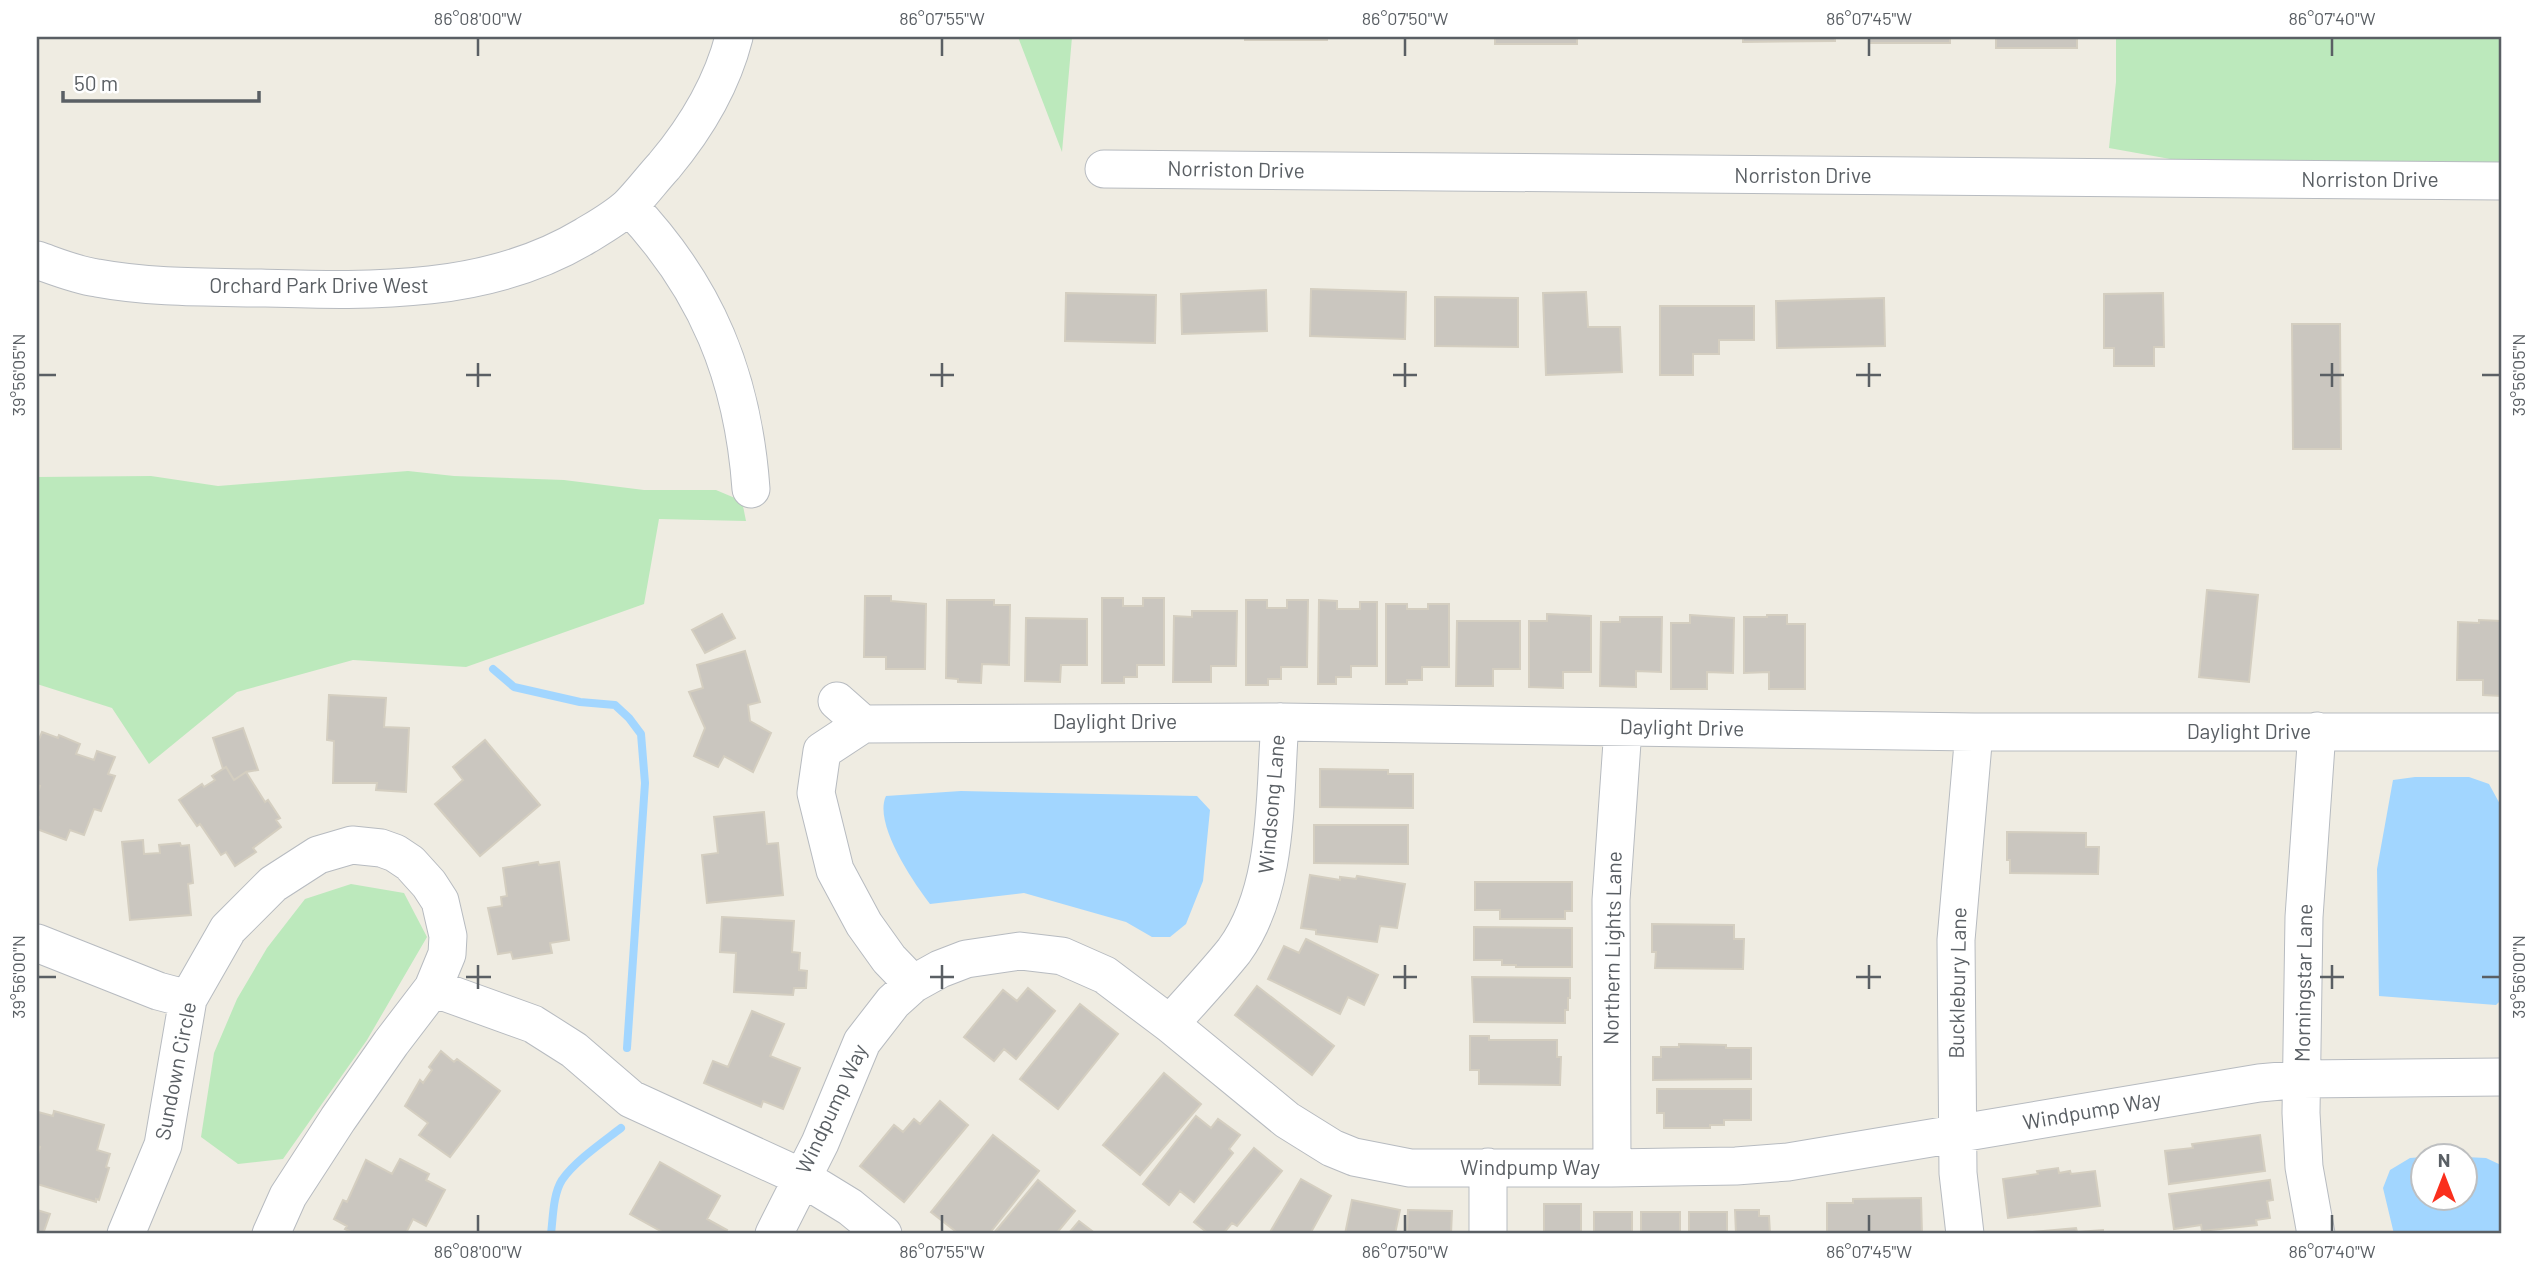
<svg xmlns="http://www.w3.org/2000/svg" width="2538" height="1271" font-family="Barlow,sans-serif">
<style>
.green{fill:#bce9bc}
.water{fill:#a2d6ff}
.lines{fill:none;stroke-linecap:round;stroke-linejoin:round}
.stream{stroke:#a2d6ff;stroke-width:8}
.building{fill:#cac6bf;stroke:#d4cec0;stroke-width:2}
.minor-casing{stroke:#b7bbc0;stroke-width:39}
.minor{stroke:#fff;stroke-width:37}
.ticks{fill:none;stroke:#5a5f64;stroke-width:2.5}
.labels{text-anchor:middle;stroke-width:6;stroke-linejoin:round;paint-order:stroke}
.street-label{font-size:21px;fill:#5a5f64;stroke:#fff}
.neatline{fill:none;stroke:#5a5f64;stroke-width:2.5}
.ticks-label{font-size:18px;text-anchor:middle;fill:#5a5f64}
</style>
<rect width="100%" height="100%" fill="#efece2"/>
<path class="green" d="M1018,37H1072L1062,152Z
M2116,37H2501V162L2237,171L2109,148L2116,82Z
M408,471L454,476L564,480L644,490H716L742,501L746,521L659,519L644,604L466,667L353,660L237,692L149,764L112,708L37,684V477L151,476L218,486Z
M351,884L404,893L427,937L367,1040L283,1159L238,1164L201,1137L214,1053L237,999L267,948L305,899Z"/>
<path class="water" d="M2415,777H2469L2489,784L2501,806V1000L2496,1005L2379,996L2377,869L2393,780Z
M961,791L1197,796L1210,810L1203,881L1186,924L1170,937H1152L1126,922L1024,893L930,904C913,882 873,823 886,796Z
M2422,1157V1198H2464L2465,1157L2486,1158L2501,1165V1234H2394L2383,1188L2390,1170L2410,1158Z"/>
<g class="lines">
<path class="stream" d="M493,669L514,687L580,702L615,705L629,718L641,734L645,783L627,1048
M551,1234C553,1218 553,1194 562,1180C575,1161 603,1142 621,1128"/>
</g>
<path class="building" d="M1245,37H1327V40H1245Z
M1495,37H1577V44H1495Z
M1743,37H1835V41L1743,42Z
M1869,37H1950V43H1869Z
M1996,37H2077V48H1996Z
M1311,289L1406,292L1405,339L1310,336Z
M1266,290L1267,331L1182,334L1181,294Z
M1586,292L1588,327H1620L1622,372L1546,375L1543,293Z
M1066,293L1156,295L1155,343L1065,341Z
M2163,293L2164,347H2154V366H2114V348H2104V294Z
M1435,297L1518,298V347L1435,346Z
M1884,298L1885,346L1777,348L1776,301Z
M1660,306H1754V340H1719V354H1693V375H1660Z
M2292,324H2340L2341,449H2293Z
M2207,590L2258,595L2249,682L2199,677Z
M865,596H891V601L926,604L925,669H886V657H864Z
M1102,598H1123V606H1143V598H1164V665H1137V677H1124V683H1102Z
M947,600H994V605H1010L1009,665L982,664L981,683L958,682V679L946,678Z
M1246,600H1267V608H1287V600H1308L1307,667H1281V679H1268V685H1246Z
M1319,600L1337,601V609H1360V602H1377V666H1351V677H1336V684H1318Z
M1386,604H1407V609H1428V604H1449V667H1422V680H1407V684H1386Z
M1192,611H1237L1236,666H1211V682H1173L1174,616L1192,617Z
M722,614L735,638L705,653L692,630Z
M1547,614L1591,616V672H1563V688L1529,687V621H1547Z
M1690,615L1734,618L1733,673L1707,672V689H1671V623H1690Z
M1767,615H1787V624H1805V689H1769V672L1744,673V617H1767Z
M1620,617H1662L1661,672L1636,671V687L1600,686L1601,622H1620Z
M1026,618L1087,619V665H1061L1060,682L1025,681Z
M2479,620L2501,621V696L2483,695V680H2457L2458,622L2479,623Z
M1457,621H1520V669H1493V686H1456Z
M745,651L760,702L748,705L750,721L771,733L753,772L724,756L718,767L694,756L705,728L689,692L703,688L697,665Z
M329,695L386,698L384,727L409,728L406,792L376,790L377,783H333L334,741L327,740Z
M243,728L258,770L246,772L234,780L226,767L223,769L213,738Z
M42,732L58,738L59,735L80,744L76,754L94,760L97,751L115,757L108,774L115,776L101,811L94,809L84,835L70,830L66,840L37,829L39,817L37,816V795L40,786L37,785V744Z
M485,740L540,805L480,856L435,804L463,780L453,767Z
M226,767L234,780L246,772L265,802L268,800L280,818L276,820L281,827L253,848L256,852L235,866L226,852L221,855L200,824L197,826L179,800L202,784L204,787L215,780L212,776Z
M1320,769L1388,770V774H1413V808L1320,807Z
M764,812L767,844L778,843L783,895L707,903L702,855L718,853L714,817Z
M1314,825H1408V864L1314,863Z
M2007,832L2086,833V847H2099L2098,874L2010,873V860H2007Z
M143,840L144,854L160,853L159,845L180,843L181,846L189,845L193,883L188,884L191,915L130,920L122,842Z
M538,862L539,865L559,862L569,940L550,943L552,953L513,959L511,952L498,954L488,908L502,906L501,897L507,896L503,868Z
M1310,875L1340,880V877L1356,879L1357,876L1405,884L1397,928L1380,926L1377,942L1316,934V930L1301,928Z
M1475,882H1572V911H1565V919H1500V910H1475Z
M722,917L794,921L792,952L800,953L799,970L807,971L806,988H794L793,995L734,992L736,953L720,952Z
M1652,924L1734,925V939H1744L1743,969L1655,968L1656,952H1652Z
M1474,927L1572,928V967H1516V965H1502V960H1474Z
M1306,939L1378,975L1364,1005L1348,997L1340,1014L1268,979L1284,946L1299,953Z
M1472,977L1570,978V998H1568V1010H1565V1023L1474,1022Z
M1257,986L1334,1046L1312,1075L1235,1015Z
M1028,988L1055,1011L1016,1059L1004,1049L994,1061L964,1037L1003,990L1017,1001Z
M1080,1004L1118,1034L1058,1109L1020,1079Z
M752,1011L784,1024L770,1056L800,1068L783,1109L763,1101L761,1107L704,1083L713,1061L728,1067Z
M1470,1036H1489V1040H1557V1057H1561L1560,1085L1479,1084V1070H1470Z
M1679,1044L1726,1045V1048H1751V1079L1653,1080V1057H1661V1047H1679Z
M441,1051L454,1062L457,1059L500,1091L450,1157L419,1135L428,1123L405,1106L420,1080L423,1083L432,1070L429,1067Z
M1164,1073L1201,1104L1140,1175L1103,1145Z
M1657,1089H1751V1120H1724V1125H1710V1128H1664V1113H1657Z
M940,1101L968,1125L904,1202L860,1166L894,1125L903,1132L914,1119L920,1124Z
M54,1111L104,1125L97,1150L110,1154L106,1167L109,1168L99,1200L96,1199V1202L37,1184V1158L40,1147L37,1146V1116L38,1112L53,1116Z
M1196,1116L1211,1128L1218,1119L1240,1135L1229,1149L1233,1153L1194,1202L1180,1191L1169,1205L1143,1184Z
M993,1135L1039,1171L989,1234H959L931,1212Z
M2260,1135L2265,1171L2169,1184L2165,1151L2193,1148L2192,1144Z
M1254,1148L1282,1171L1237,1226L1232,1223L1223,1234H1209L1194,1222Z
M400,1159L429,1174L426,1180L445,1190L426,1226L413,1219L406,1233L409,1234H355L345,1229L347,1226L334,1219L343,1200L347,1202L366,1160L392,1174Z
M660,1162L720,1196L707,1219L727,1230L725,1234H666L630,1214Z
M2058,1168L2059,1173L2070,1171L2071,1174L2095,1171L2100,1206L2008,1218L2003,1179L2038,1174L2037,1171Z
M1301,1179L1331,1196L1310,1234H1269Z
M1038,1180L1075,1211L1056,1234H993Z
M2270,1180L2273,1200L2267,1201L2270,1218L2256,1220L2257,1225L2202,1231L2201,1225L2174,1229L2169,1194Z
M1921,1198L1922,1234H1827V1203H1853V1199Z
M1352,1200L1400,1210L1395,1234H1345Z
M1544,1204H1581V1234H1544Z
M37,1210L50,1214L43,1234H37Z
M1408,1210L1452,1211L1451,1234H1407Z
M1735,1210H1759V1216H1769L1770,1234H1736Z
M1594,1212H1632V1234H1594Z
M1641,1212H1680V1234H1641Z
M1689,1212H1727V1234H1689Z
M1079,1221L1096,1234H1068Z
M2076,1228L2077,1232L2103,1230V1234H2012Z"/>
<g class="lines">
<defs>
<path id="minor" d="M1104,169L2501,181
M629,206C707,288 743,377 751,489
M37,260C57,267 76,275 97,278C151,288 207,287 261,288C372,291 487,295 585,236C600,227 616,218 629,206C641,194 652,179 664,166C695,129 722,84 734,37
M837,701L863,724
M37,943L158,991L188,999
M913,984L889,959L864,924L835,870L816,793L822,751L863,724L1280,722L1974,732H2501
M433,988L533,1024L574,1050L631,1099L801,1177L850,1207L883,1234
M1170,1024C1191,1000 1214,976 1234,951C1280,888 1274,796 1280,722
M1488,1167V1234
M1612,1168L1611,900L1623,728
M126,1234L163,1145L188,999L228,929L273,884L318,855L352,845L381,848L395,853L410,863L429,884L440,901L448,936L447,954L433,988L391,1043L338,1119L288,1196L271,1234
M774,1234L820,1143L862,1042L893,1002L913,984L940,969L966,959L1020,951L1062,956L1105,975L1170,1024L1287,1120L1332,1148L1354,1157L1410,1168H1612L1736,1166L1788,1162L2259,1083L2302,1079L2501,1077
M1965,1234L1958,1173L1956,940L1974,732
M2316,1234L2304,1167L2301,1113L2304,917L2317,731"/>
</defs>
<use href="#minor" class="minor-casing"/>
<use href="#minor" class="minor"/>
</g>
<path class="ticks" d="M478,38V56M942,38V56M1405,38V56M1869,38V56M2332,38V56M478,363V387M942,363V387M1405,363V387M1869,363V387M2332,363V387M38,375H56M466,375H491M930,375H954M1393,375H1417M1856,375H1881M2320,375H2344M2482,375H2500M478,965V989M942,965V989M1405,965V989M1869,965V989M2332,965V989M38,977H56M466,977H491M930,977H954M1393,977H1417M1856,977H1881M2320,977H2344M2482,977H2500M478,1215V1232M942,1215V1232M1405,1215V1232M1869,1215V1232M2332,1215V1232"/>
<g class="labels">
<g class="street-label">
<text transform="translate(1236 170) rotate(1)" y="7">Norriston Drive</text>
<text x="1803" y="183">Norriston Drive</text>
<text x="2370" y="187">Norriston Drive</text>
<text x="319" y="293">Orchard Park Drive West</text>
<text x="1115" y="729">Daylight Drive</text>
<text transform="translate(1682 728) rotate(1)" y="7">Daylight Drive</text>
<text x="2249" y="739">Daylight Drive</text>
<text transform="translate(1272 804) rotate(-85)" y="7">Windsong Lane</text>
<text transform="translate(1613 948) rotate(-89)" y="7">Northern Lights Lane</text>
<text transform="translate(1958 983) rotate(-89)" y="7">Bucklebury Lane</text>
<text transform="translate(2304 983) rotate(-89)" y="7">Morningstar Lane</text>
<text transform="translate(176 1071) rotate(-79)" y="7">Sundown Circle</text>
<text transform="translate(832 1109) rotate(-65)" y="7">Windpump Way</text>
<text transform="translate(2092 1111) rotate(-10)" y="7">Windpump Way</text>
<text x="1530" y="1175">Windpump Way</text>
</g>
</g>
<rect width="2538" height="1271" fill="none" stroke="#ffffff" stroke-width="77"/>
<g transform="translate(2444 1177)"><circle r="33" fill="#ffffff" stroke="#bdbfc1" stroke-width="2"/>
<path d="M0-5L12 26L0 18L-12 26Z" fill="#fa2f1d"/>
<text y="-10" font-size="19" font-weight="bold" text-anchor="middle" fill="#5a5f64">N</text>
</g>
<path d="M63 91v10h196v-10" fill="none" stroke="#5a5f64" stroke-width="3.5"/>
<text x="74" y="91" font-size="21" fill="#5a5f64" stroke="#ffffff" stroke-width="5" paint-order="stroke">50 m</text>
<rect x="38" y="38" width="2462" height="1194" class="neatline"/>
<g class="ticks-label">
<text x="478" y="25">86°08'00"W</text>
<text x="942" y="25">86°07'55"W</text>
<text x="1405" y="25">86°07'50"W</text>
<text x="1869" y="25">86°07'45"W</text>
<text x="2332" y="25">86°07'40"W</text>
<text transform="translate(19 375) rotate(-90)" y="6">39°56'05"N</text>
<text transform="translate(2519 375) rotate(-90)" y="6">39°56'05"N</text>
<text transform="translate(19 977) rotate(-90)" y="6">39°56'00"N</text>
<text transform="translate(2519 977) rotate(-90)" y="6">39°56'00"N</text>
<text x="478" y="1258">86°08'00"W</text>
<text x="942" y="1258">86°07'55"W</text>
<text x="1405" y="1258">86°07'50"W</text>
<text x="1869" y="1258">86°07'45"W</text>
<text x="2332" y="1258">86°07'40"W</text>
</g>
</svg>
